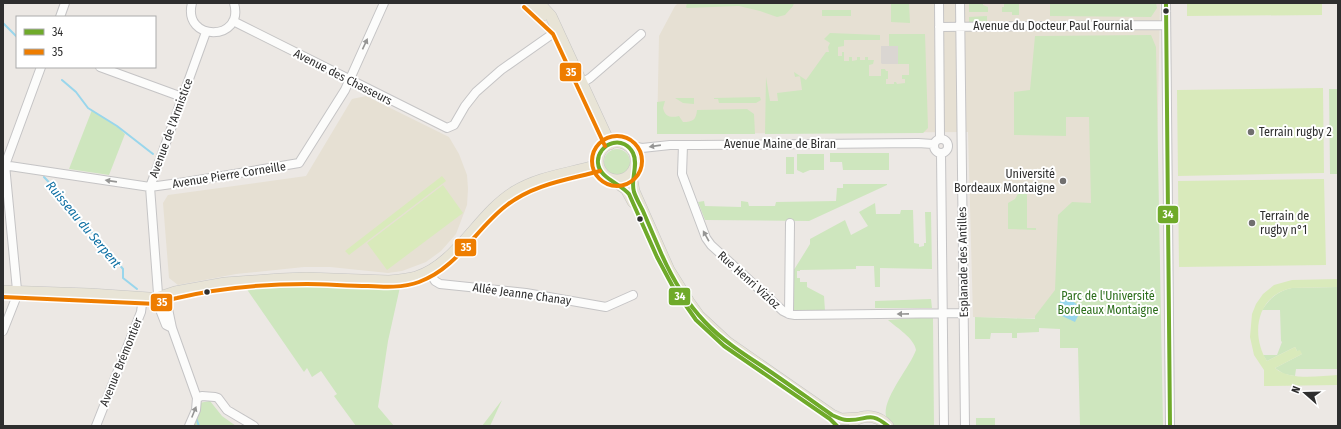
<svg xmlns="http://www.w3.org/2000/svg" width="1341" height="429" font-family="'Fira Sans Condensed',sans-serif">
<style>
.education{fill:#e6e0d3}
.green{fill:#cee6be}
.pitch{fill:#d9eabb}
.plaza{fill:#dad6d2}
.water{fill:#99d6ec}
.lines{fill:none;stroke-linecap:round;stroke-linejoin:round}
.stream{stroke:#99d6ec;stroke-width:2}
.minor-casing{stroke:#c5c4c5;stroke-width:10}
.major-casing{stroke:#c6c5c4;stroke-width:12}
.minor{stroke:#fcfcfb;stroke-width:8}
.major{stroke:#e8e4d6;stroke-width:11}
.bus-1-casing{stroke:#fff;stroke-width:7}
.bus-2-casing{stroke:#fff;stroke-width:7}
.bus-1{stroke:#6faa2a;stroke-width:4}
.bus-2{stroke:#ee7d00;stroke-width:4}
.oneway{fill:#959594}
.bus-dot{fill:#2e2e2e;stroke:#fff;stroke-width:1.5}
.poi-dot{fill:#706f6e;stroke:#fff;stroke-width:1.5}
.labels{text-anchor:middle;stroke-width:4;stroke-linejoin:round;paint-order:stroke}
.street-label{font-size:12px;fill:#2e2e2e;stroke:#fff}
.poi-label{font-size:12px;fill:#2e2e2e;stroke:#fff;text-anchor:start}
.park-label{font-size:12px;fill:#2c6e1b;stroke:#fff}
.water-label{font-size:13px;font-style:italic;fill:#0d6fa3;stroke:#fff}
.line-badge{stroke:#fff;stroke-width:1.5}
.badge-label{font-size:11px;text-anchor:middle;font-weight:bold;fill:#fff}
</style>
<rect width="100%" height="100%" fill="#ece8e4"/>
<path class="education" d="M678,3H1160L1154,321L973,317L968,132L657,134L659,36L675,6Z
M366,96L449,137L459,154L467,175L468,189L467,205L456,234L441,251L426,262L402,271L388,273L330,267H304L236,274L178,285L169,278L163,203L168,195L306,176L352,99Z"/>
<path class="green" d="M687,3H794L793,6L785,15L777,17L760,11L739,6L687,8L686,7Z
M891,3H909L910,23L891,22Z
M969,3H983V5L988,7V12H969Z
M1004,3H1019V15H1012V12H1002V7H1004Z
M1050,3H1156L1157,8L1151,17L1050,16Z
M822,10H851V16H822Z
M987,16V23H969V17Z
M830,33L880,35V40H844V46L838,47V56H842V52H844V61H849V57H852V61L857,60V57H860V60H865V57H868V60H874L873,64L869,65V76H881V69H885L886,71H888V79H886V84H894V82H896L897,84L905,83V79H902V75H909V64H898V46H889V34H925L928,128L923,133L765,134L766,77L770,101H778L777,93L802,90L800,76L795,77L794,72L806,80L826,52H829L828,47L830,43L824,39Z
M1151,35L1156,47L1163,426H1080L1078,348H1060V329L1039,328V332L1017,333V338H1012V333H991L990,339H975V317L1035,319V316L1055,290L1058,215L1072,202L1091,203L1089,117H1066V136L1014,135V92L1030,90L1035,36Z
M1329,89H1338V174H1330Z
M760,97L761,100L756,103H719L718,99H714V98Z
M675,98H694V104L683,103Z
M665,101L663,108C665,117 671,118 679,116L683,122C693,122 696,120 697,110L747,109L754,114L755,134H657V102Z
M92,110L118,127L125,134L109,175L69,169Z
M604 162a13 13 0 1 1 26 0a13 13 0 1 1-26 0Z
M830,153H889V170H843L842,162H830Z
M797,154H824V170H810L803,173L797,170Z
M786,157H794V174H786Z
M843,184H887V185L809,221L705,220L698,202L704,201L705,206L741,207V201L748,202L749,206H775L776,202L836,201L837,188H843Z
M1019,192H1035L1027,193V228H1036V230L1008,229V203L1015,199Z
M875,203L876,214H900L901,210H913L914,243L919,244V247L924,246V243H926L925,212H931L932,269L880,268V287H875L874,266H856V269L800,270V271H797V278H800V282H807V287L824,296L825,311L793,310L792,273L810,244V239L845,220L851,235L868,226L859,212Z
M286,284L400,287L388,341L378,407L394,426H356L334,396L337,394L321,371L312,377L307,368L304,372L246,288Z
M1338,287V369H1296L1295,376L1284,374L1275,368L1302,354L1297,351L1295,347L1267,361L1263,355H1277L1282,342L1281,341L1280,310H1262C1270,298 1278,291 1292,288Z
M931,299L932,308H875V301Z
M929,317L933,318L934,426H894C891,423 887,419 886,416C882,399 910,367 916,350C914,338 897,328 888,320Z
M502,400L490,426H482Z
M210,401L222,416L236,426H193L199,403Z
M976,418H995V426H976Z"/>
<path class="pitch" d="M1187,3H1322V15L1187,16Z
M1323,88L1324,173L1178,176L1177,90Z
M442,176L446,181L349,255L345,251Z
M1324,179L1326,265L1179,267L1178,181Z
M443,185L463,213L387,270L367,243Z
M1338,279V287L1292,288C1257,295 1250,334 1267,361L1295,347L1297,351L1300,350L1302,354L1275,368C1289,381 1319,376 1338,375V385L1264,386V370L1254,355L1250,337L1252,314L1256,304L1263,294L1274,285L1292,280Z"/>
<path class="plaza" d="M881,46H898V64H882L881,63Z"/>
<path class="water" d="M1064,295L1082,308L1075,322L1062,316L1056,309Z"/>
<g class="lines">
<path class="stream" d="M3,23L17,37
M62,80L76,92L88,108L117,126L153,154
M44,177L71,206L72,211L98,239L123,269V278L137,289
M196,418L199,426"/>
<defs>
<path id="minor" d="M192,3C182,42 245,42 234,3
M939,3L940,139
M960,3L965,426
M1166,3L1170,426
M60,17L65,3
M233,21L447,128L454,125L465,106L476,92L501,70L558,30
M939,27L1166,25
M100,67L182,97
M582,83L590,78L641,34
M934 146a7 7 0 1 1 14 0a7 7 0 1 1-14 0Z
M627,145L642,148L670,145H697L918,143L933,144
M683,145L682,174L706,238L711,245L783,311L789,314L795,315L963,313
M941,153L944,426
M3,165L150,187L186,182L299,163L345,90L384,3
M429,271L435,281L440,284L526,293L606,307L633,295
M158,299L167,304L172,328L197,398L196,410L189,426
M789,314L790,223
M172,328L166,325L159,307L150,187L206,32
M3,331L16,298L17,290L5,165L41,67
M197,398L202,396L215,397L218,398L227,410L254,426
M96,426L141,312L143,297"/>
<path id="major" d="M528,3L543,15
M539,3L551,16L610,144
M598 161a19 19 0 1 1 38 0a19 19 0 1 1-38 0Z
M634,169L632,180L634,191L669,270L689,302L699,316L727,342L832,415L841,419L858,418
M613,180L626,189L633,202
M3,291L90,294L164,299
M157,298L175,292L225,283L281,279L306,278L389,281C399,280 408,279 416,277C456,265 479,213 514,192C540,176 569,174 598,165
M853,421C865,414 878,415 888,426"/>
</defs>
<use href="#minor" class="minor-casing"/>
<use href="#major" class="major-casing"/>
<use href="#minor" class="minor"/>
<use href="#major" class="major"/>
<defs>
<path id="bus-1" d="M1166,3L1170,426
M837,426L830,419L724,346L696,320L673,287L657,257L629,194C620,183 599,178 598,163C597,154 604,145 613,143C621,141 629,145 633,153C639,165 630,179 634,192C636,198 640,205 643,211C649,225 655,239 661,253C672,278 686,302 705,322C722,340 742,353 762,366C786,382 809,399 832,415C837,417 841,420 847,420C867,421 869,410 888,426"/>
<path id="bus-2" d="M524,7L553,34L605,146
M592 161a25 25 0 1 1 50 0a25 25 0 1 1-50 0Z
M3,297L157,304C164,302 171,299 177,298C219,288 265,284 307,284C327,284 347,286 368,286C384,287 403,288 419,282C458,268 475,229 507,205C534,184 567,180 600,171"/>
</defs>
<use href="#bus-1" class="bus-1-casing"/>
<use href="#bus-2" class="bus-2-casing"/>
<use href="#bus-1" class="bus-1"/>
<use href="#bus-2" class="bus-2"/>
</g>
<defs><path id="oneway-solid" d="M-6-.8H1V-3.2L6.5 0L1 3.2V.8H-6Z"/></defs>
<g class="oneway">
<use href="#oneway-solid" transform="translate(365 44) rotate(-65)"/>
<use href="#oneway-solid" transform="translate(655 146) rotate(172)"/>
<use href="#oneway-solid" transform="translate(111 181) rotate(-172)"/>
<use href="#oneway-solid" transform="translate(706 236) rotate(-119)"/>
<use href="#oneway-solid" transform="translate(903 314) rotate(179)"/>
<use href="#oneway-solid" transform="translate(194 412) rotate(-68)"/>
</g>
<g class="bus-dot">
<circle cx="1166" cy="11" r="3.5"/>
<circle cx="640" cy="219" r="3.5"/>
<circle cx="207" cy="292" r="3.5"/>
</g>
<g class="poi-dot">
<circle cx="1251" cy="132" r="4"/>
<circle cx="1063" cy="181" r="4"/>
<circle cx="1252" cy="223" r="4"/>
</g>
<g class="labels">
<g class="street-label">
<text x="1053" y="30">Avenue du Docteur Paul Fournial</text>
<text transform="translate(343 77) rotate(27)" y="4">Avenue des Chasseurs</text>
<text transform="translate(171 128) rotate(-70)" y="4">Avenue de l'Armistice</text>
<text x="780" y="148">Avenue Maine de Biran</text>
<text transform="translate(229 175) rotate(-9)" y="4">Avenue Pierre Corneille</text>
<text transform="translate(963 262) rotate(-91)" y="4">Esplanade des Antilles</text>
<text transform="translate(749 280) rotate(42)" y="4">Rue Henri Vizioz</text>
<text transform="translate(522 294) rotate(8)" y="4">Allée Jeanne Chanay</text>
<text transform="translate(121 362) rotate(-68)" y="4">Avenue Brémontier</text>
</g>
<g class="poi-label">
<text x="1259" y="136">Terrain rugby 2</text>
<text x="1055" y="178" text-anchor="end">Université<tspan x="1055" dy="14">Bordeaux Montaigne</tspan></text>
<text x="1260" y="220">Terrain de<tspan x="1260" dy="14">rugby n°1</tspan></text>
</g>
<g class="park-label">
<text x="1108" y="300">Parc de l'Université<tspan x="1108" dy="14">Bordeaux Montaigne</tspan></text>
</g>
<g class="water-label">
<text transform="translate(84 224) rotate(50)" y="5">Ruisseau du Serpent</text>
</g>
</g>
<g class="line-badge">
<rect x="559" y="62" width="23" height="20" rx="4" fill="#ee7d00"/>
<rect x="1157" y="205" width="22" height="19" rx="4" fill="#6faa2a"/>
<rect x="454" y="238" width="23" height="19" rx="4" fill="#ee7d00"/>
<rect x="668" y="287" width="23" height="19" rx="4" fill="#6faa2a"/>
<rect x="150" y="293" width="23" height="19" rx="4" fill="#ee7d00"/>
</g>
<g class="badge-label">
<text x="571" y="76">35</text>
<text x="1168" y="218">34</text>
<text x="466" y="251">35</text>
<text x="680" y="300">34</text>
<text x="162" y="306">35</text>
</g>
<rect width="1341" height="429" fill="none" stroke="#2e2e2e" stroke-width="8"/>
<rect x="16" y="16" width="140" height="52" fill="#ffffff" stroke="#ababab"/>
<rect x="24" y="29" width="20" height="6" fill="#6faa2a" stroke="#ababab"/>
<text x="52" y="36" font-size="12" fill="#2e2e2e">34</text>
<rect x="24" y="49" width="20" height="6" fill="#ee7d00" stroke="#ababab"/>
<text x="52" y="56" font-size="12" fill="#2e2e2e">35</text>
<g transform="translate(1305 393) rotate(290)" stroke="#ffffff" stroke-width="3" paint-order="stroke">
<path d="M0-3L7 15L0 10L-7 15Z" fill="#2e2e2e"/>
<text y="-6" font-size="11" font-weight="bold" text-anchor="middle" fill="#2e2e2e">N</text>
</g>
</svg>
